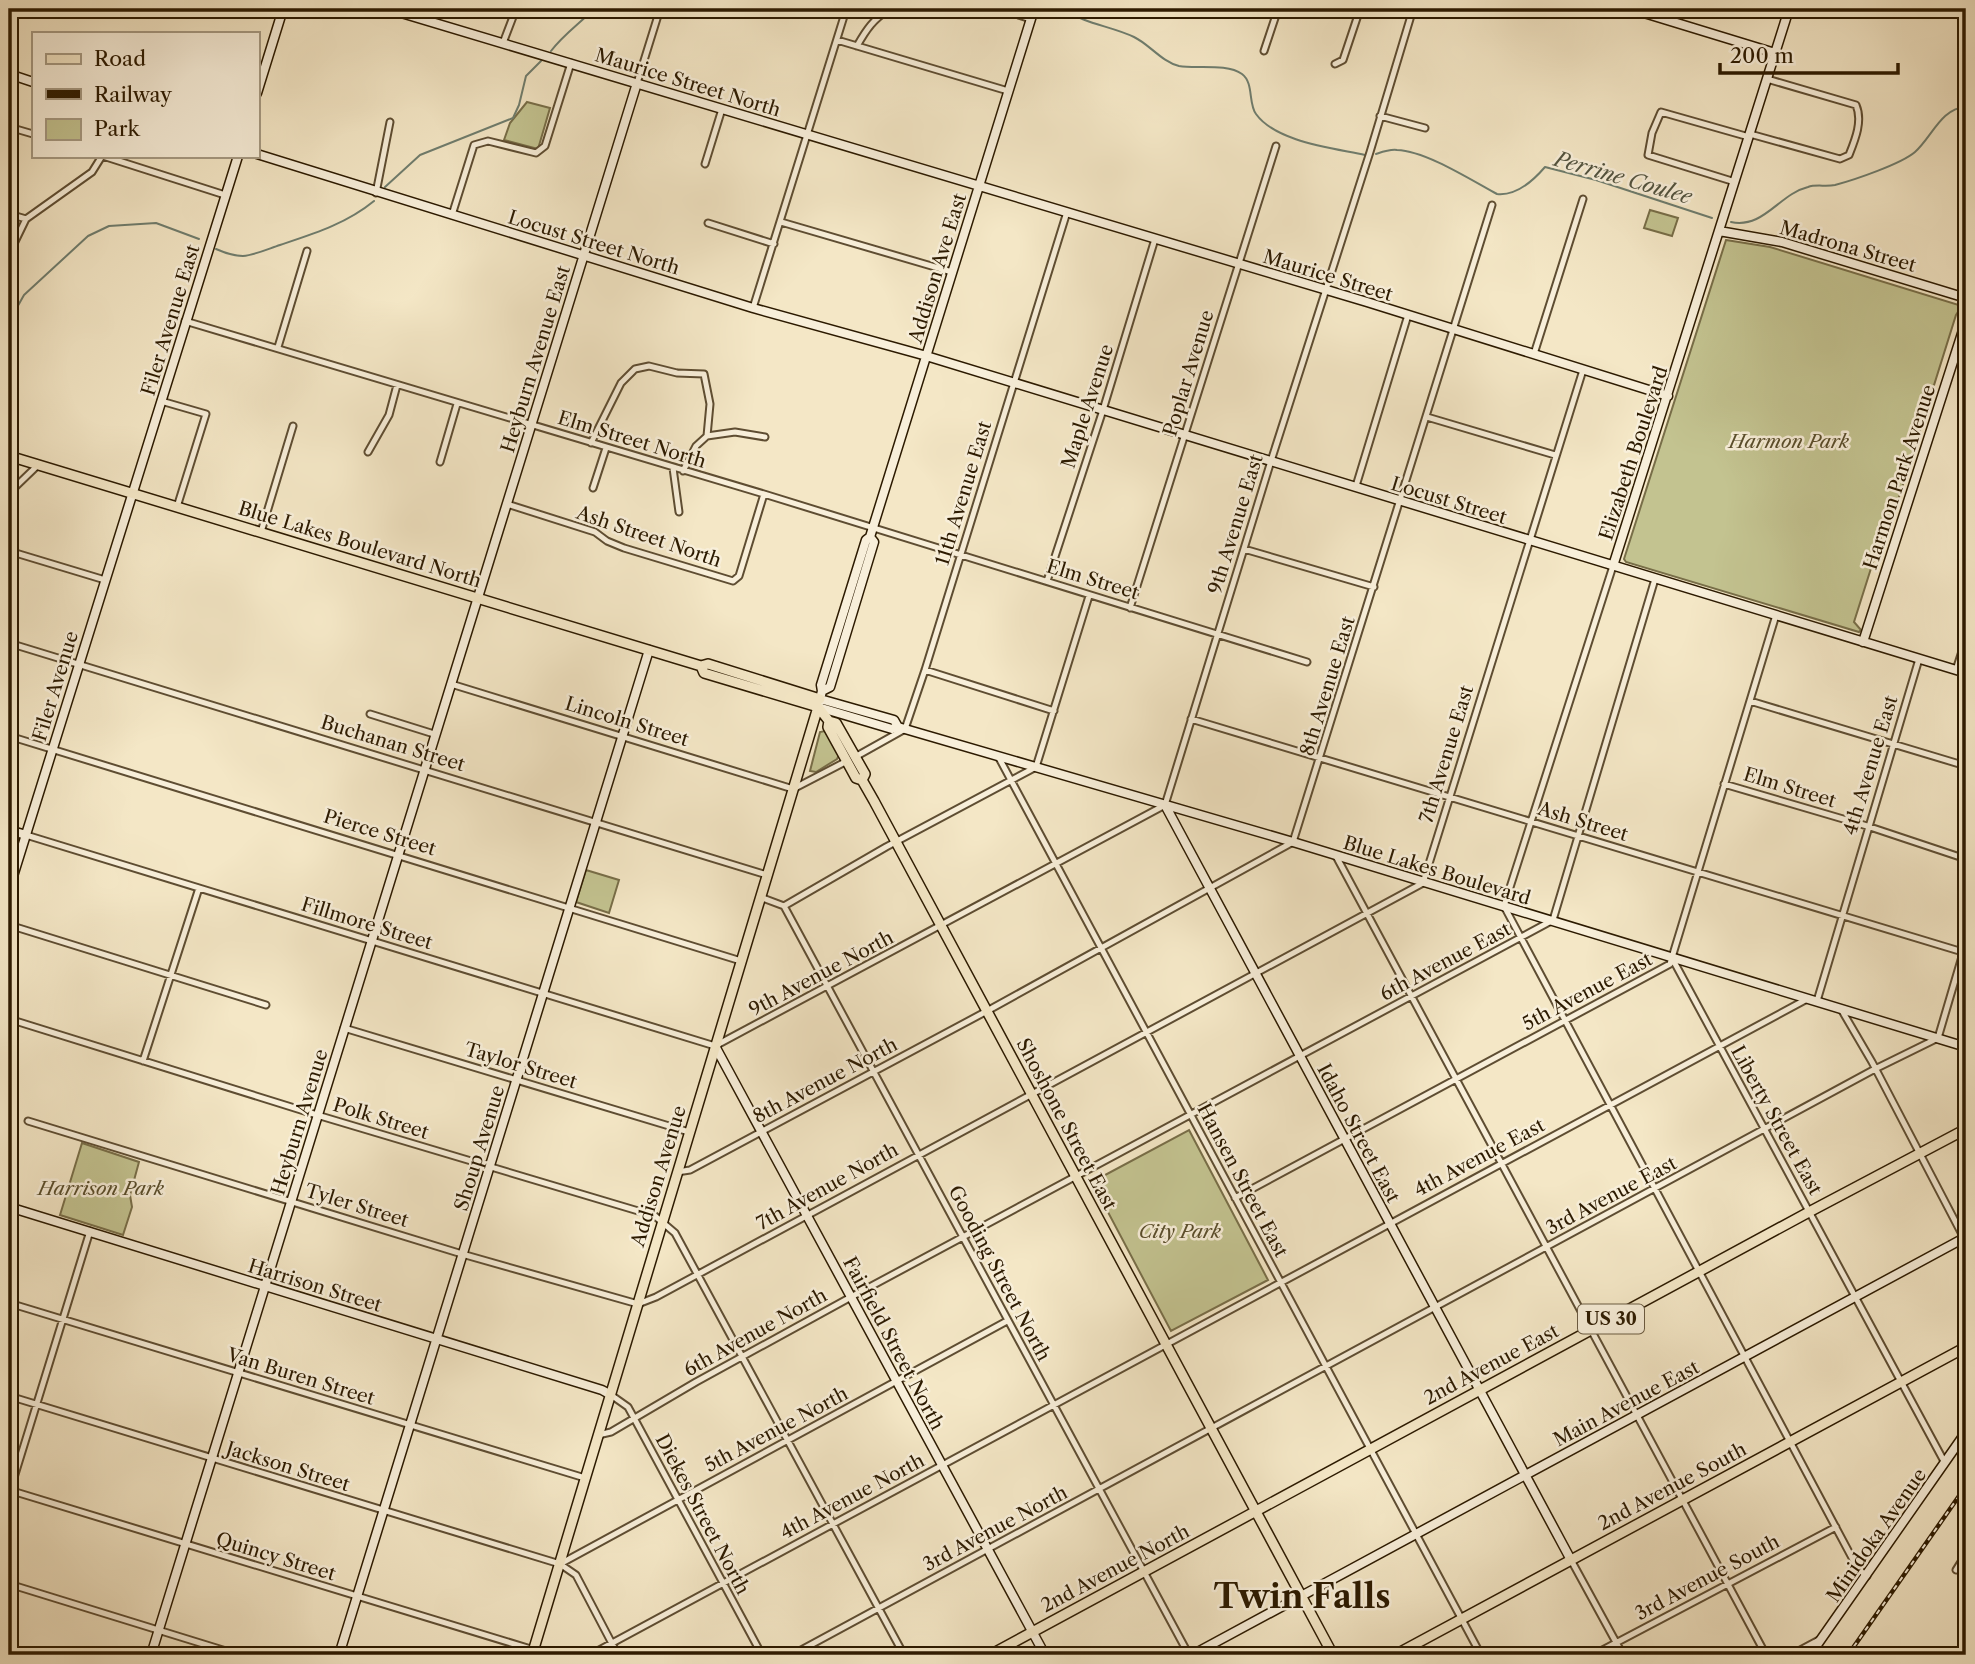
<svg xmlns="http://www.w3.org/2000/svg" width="1975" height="1664" font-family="'Libre Caslon Text',serif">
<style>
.green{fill:#c3c390;stroke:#786e48;stroke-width:2}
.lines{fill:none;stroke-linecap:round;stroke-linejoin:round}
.stream{stroke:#6f7d6e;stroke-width:2}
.street-casing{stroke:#5e4d32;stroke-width:9}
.secondary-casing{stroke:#2c1a00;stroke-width:11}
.primary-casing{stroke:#2c1a00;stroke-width:12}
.street{stroke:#f8efda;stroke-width:5}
.secondary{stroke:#f8efda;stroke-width:8}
.primary{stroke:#f4e7c6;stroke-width:9}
.rail-casing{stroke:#2c1a00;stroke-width:4.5}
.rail{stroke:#f8efda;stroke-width:2;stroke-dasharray:5;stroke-linecap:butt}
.labels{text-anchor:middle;stroke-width:5;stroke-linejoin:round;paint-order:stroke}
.shield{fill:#f8efda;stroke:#695a41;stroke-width:2}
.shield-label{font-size:18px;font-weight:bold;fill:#2c1a00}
.street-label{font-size:19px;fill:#2c1a00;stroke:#f8efda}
.park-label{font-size:19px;font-style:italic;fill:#594d2b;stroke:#f8efda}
.water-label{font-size:21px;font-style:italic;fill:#535440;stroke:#f8efda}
.town-label{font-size:33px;font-weight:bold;fill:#2c1a00;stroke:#f8efda}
</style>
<rect width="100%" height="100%" fill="#f4e7c6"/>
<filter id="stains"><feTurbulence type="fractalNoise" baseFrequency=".00286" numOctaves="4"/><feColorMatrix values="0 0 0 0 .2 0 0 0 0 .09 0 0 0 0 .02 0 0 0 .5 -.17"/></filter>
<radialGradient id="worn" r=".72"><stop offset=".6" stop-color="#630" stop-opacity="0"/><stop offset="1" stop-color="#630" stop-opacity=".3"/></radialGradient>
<path class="green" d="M527,102L550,108L538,149L504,140L510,123Z
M1650,210L1678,218L1672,236L1644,228Z
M1726,240L1770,247L1962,306L1956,315L1893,516L1886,521L1854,622L1861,630L1859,632L1626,562L1624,559Z
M825,731L839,755L837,759L816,772L810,771L820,732Z
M586,870L619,880L609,913L576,902Z
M1189,1130L1268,1280L1171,1331L1092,1182Z
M82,1143L139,1162L130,1195L132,1207L123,1235L60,1215Z"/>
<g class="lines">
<path class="stream" d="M1064,9C1084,24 1111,26 1134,37C1149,44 1162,62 1179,66C1196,69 1227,63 1242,74C1254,83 1248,103 1256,114C1276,142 1333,148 1365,155
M551,51C563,35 579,24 594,9
M1376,154C1382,152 1390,149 1397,150C1426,151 1471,180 1497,194C1516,196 1533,181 1545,167L1596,180L1712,218
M385,187L420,155L513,118L519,105L526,76L541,61
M1731,222C1764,229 1779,194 1808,187C1816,184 1826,187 1835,185C1854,180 1901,164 1915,152C1932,137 1941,108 1966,107
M216,249C225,253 233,256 243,256C255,255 268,249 280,245C313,234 346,224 374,201
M9,328L15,311L24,295L88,236L109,226L156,223L199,239"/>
<defs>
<path id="street" d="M1000,9L1031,19
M423,19L426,9
M837,40L1008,91
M503,43L516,9
M857,46C866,30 874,18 890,9
M1264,51L1278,9
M1335,64L1343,60L1360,9
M637,83L660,9
M1380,116L1425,128
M9,127L33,134
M1750,134L1840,159L1849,155C1855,140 1863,121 1856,105L1767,79
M103,156L225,195
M705,164L722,109
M1735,182L1648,155L1652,133L1661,112L1749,137
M376,193L390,122
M9,214L26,219
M452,215L474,145L488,141L536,153L545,146L571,63
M781,222L952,272
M708,223L774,244
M9,254L26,219L92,172L102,156
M753,308L845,13L833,9
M185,321L764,494L1307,662
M278,347L307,251
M1534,354L1583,199
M161,401L206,414L177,507
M1427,417L1555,455
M707,436L735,432L765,437
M591,443L621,383L635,369L649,366L677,373L704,374L710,404L707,436L696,446L683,471
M368,452L389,415L397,385
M440,462L457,404
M673,468L679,512
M1356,486L1408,315
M593,488L606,448
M9,493L38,465
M507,504L595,532L607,541L624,548L733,581L739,576L764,494
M261,532L293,426
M1244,549L1374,587
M9,551L105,580
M1613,566L1504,906L1858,1569L1867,1576
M1047,581L1103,410L1155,239
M1130,608L1276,146
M9,643L767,875
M925,670L1054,711
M1956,670L1966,639
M451,684L793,789L847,761
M1750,701L1966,766
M370,714L434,734
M1191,719L1966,953
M9,736L741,961
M998,756L1481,1655
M855,757L905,729L925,670L1067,212
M1724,784L1867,826L1966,859
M26,835L715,1046L1165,805L1271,461L1370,152L1413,9
M1336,856L1766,1655
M760,897L784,906L886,847L1036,767L1089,596
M784,906L1189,1655
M9,925L266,1005
M1672,958L1945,1463
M1817,1001L1919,659
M1841,1009L1872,1062L1966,1242
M9,1019L317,1115L655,1216L675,1233L904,1655
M344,1028L689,1132
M143,1061L199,888
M28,1121L462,1254L638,1304L656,1297L1423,883L1583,370
M677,1172L690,1170L987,1011L1293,842L1492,205
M1235,1198L1670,964L1776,615
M9,1303L585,1478
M611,1395L628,1407L634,1418L762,1655
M9,1396L560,1564L576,1575L618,1655
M598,1435L611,1432L696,1382L851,1297L1553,920L1655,579
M9,1490L534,1650
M9,1494L90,1231
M1571,1560L1623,1655
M560,1564L1007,1321
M1956,1570L1966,1554
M9,1584L239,1655
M590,1655L1807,999
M792,1655L1875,1069L1938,1038L1966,943
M1593,1655L1836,1527
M1791,1655L1819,1640"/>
<path id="secondary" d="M388,9L1367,302L1668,396
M1034,9L870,537L866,540L821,685L822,691L818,707L892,729L898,727L905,729L1293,842L1966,1047
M1631,9L1775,53
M9,74L33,82
M257,93L283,9
M257,154L753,308L923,355L1966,673
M1719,231L1782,242L1966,298
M1613,566L1789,9
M1863,642L1966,321
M822,691L830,687L874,542L870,537
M820,699L894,720L898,727
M1165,805L1571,1560
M9,830L26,835
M9,889L238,156
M715,1046L1045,1655
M9,1207L602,1390L611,1395
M151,1655L637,83
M339,1655L649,650
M1192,1655L1966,1237
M1810,1655L1966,1432"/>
<path id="primary" d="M9,456L701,666L708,664L820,699
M701,666L704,673L818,707
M818,707L829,721L836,723L865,774L862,780
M829,721L828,727L856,778L862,780L874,801L1333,1655
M532,1655L818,707
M990,1655L1809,1212L1966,1129
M1395,1655L1966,1347"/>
</defs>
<use href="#street" class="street-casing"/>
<use href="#secondary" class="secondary-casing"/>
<use href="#primary" class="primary-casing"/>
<use href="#street" class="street"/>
<use href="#secondary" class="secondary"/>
<use href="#primary" class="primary"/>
<defs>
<path id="rail" d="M1848,1655L1966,1486"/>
</defs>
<use href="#rail" class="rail-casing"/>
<use href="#rail" class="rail"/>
</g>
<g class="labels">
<rect class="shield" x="1578" y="1304.5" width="66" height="29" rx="5"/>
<g class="shield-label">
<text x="1611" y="1325">US 30</text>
</g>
<g class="street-label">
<text transform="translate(688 82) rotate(17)" y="7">Maurice Street North</text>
<text transform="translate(594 242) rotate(17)" y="7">Locust Street North</text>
<text transform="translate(1848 246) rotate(16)" y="7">Madrona Street</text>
<text transform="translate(937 268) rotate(-73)" y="7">Addison Ave East</text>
<text transform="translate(1328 275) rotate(17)" y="7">Maurice Street</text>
<text transform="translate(170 320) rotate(-73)" y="7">Filer Avenue East</text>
<text transform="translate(535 359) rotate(-73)" y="7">Heyburn Avenue East</text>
<text transform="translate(1188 373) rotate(-73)" y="7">Poplar Avenue</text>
<text transform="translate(1087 406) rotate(-72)" y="7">Maple Avenue</text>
<text transform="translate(632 439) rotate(17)" y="7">Elm Street North</text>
<text transform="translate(1633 453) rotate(-72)" y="7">Elizabeth Boulevard</text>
<text transform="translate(1899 477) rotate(-72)" y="7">Harmon Park Avenue</text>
<text transform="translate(963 493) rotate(-73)" y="7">11th Avenue East</text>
<text transform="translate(1449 500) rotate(17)" y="7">Locust Street</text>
<text transform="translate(1235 524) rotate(-73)" y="7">9th Avenue East</text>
<text transform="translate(649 536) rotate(19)" y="7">Ash Street North</text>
<text transform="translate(360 544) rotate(17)" y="7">Blue Lakes Boulevard North</text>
<text transform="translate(1093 579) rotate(17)" y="7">Elm Street</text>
<text transform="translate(55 686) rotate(-73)" y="7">Filer Avenue</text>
<text transform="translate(1327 686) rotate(-73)" y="7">8th Avenue East</text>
<text transform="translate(627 721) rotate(17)" y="7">Lincoln Street</text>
<text transform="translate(393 743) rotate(17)" y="7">Buchanan Street</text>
<text transform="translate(1446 754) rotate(-73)" y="7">7th Avenue East</text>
<text transform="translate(1870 765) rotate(-73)" y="7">4th Avenue East</text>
<text transform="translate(1790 787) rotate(17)" y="7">Elm Street</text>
<text transform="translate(1583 821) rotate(17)" y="7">Ash Street</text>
<text transform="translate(380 832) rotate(17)" y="7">Pierce Street</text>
<text transform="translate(1437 870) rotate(17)" y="7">Blue Lakes Boulevard</text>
<text transform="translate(367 923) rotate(17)" y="7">Fillmore Street</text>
<text transform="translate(1445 961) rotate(-28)" y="7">6th Avenue East</text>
<text transform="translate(821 973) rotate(-28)" y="7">9th Avenue North</text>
<text transform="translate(1587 991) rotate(-28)" y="7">5th Avenue East</text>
<text transform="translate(521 1065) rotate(17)" y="7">Taylor Street</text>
<text transform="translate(825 1080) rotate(-28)" y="7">8th Avenue North</text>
<text transform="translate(381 1118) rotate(17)" y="7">Polk Street</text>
<text transform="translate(1777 1120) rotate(61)" y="7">Liberty Street East</text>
<text transform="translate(299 1122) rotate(-73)" y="7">Heyburn Avenue</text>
<text transform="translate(1067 1124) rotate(62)" y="7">Shoshone Street East</text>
<text transform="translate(1359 1133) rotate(62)" y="7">Idaho Street East</text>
<text transform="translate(479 1148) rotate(-73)" y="7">Shoup Avenue</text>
<text transform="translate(1479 1157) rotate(-28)" y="7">4th Avenue East</text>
<text transform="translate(658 1176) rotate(-73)" y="7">Addison Avenue</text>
<text transform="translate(1243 1180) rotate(62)" y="7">Hansen Street East</text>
<text transform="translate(827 1186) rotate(-29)" y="7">7th Avenue North</text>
<text transform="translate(1611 1195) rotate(-28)" y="7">3rd Avenue East</text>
<text transform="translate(357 1205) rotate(17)" y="7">Tyler Street</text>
<text transform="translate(1000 1273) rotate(62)" y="7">Gooding Street North</text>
<text transform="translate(315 1285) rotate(17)" y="7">Harrison Street</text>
<text transform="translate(755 1332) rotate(-29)" y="7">6th Avenue North</text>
<text transform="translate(894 1343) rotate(62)" y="7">Fairfield Street North</text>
<text transform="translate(1491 1364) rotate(-28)" y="7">2nd Avenue East</text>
<text transform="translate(301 1376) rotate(17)" y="7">Van Buren Street</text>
<text transform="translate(1626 1403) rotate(-28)" y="7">Main Avenue East</text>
<text transform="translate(776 1429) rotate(-28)" y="7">5th Avenue North</text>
<text transform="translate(288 1466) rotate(17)" y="7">Jackson Street</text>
<text transform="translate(1672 1486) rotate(-28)" y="7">2nd Avenue South</text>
<text transform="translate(852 1496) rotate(-28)" y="7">4th Avenue North</text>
<text transform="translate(703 1514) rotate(62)" y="7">Diekes Street North</text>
<text transform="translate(995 1528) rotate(-28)" y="7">3rd Avenue North</text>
<text transform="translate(1876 1535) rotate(-55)" y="7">Minidoka Avenue</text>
<text transform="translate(276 1556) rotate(17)" y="7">Quincy Street</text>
<text transform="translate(1115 1568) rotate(-28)" y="7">2nd Avenue North</text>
<text transform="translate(1707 1577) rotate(-28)" y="7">3rd Avenue South</text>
</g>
<g class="park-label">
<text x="1789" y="448">Harmon Park</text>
<text x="101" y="1195">Harrison Park</text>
<text x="1180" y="1238">City Park</text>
</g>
<g class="water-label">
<text transform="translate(1623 178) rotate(16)" y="7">Perrine Coulee</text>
</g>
<g class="town-label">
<text x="1302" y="1608">Twin Falls</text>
</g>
</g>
<rect width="1975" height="1664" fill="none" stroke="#f4e7c6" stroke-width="35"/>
<rect x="10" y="10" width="1954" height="1643" fill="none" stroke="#2c1a00" stroke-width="3.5"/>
<rect x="18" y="18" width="1940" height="1629" fill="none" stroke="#2c1a00" stroke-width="2"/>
<rect x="32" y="32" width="228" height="126" fill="#f8efda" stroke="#a69a83" stroke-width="2"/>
<rect x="46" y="54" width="35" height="10" fill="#f4e7c6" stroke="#a69a83" stroke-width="2"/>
<text x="94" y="66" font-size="21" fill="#2c1a00">Road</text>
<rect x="46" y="89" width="35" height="10" fill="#2c1a00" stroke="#a69a83" stroke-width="2"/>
<text x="94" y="102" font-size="21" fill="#2c1a00">Railway</text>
<rect x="46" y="119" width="35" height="21" fill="#c3c390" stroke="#a69a83" stroke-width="2"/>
<text x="94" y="136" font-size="21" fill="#2c1a00">Park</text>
<path d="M1720 63v10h178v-10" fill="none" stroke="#2c1a00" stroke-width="3.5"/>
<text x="1730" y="63" font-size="21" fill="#2c1a00" stroke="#f8efda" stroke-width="5" paint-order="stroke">200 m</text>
<rect width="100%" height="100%" filter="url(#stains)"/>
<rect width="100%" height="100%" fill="url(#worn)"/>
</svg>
